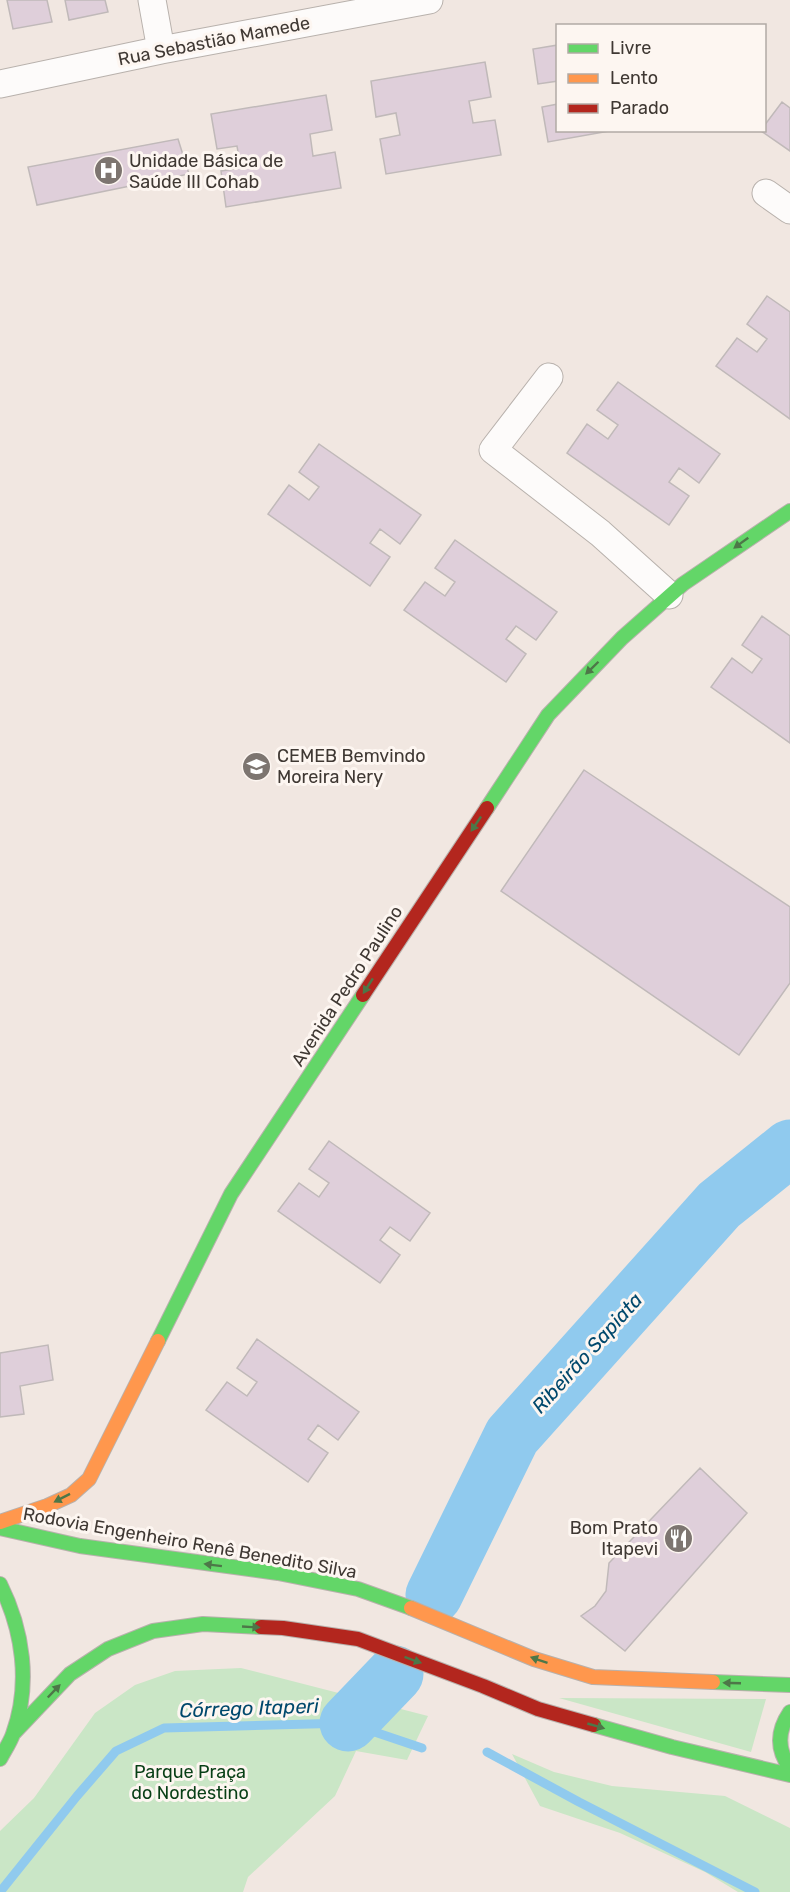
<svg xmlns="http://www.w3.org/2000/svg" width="790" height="1892" font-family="Rubik,sans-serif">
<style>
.green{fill:#cae6c6}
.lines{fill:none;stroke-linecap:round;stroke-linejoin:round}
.stream{stroke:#90caee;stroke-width:9}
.river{stroke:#90caee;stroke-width:57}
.building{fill:#dfcfda;stroke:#c0b9b9;stroke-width:1.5}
.street-casing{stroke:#b8b1ac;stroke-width:29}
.fast-casing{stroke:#b8b1ac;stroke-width:16}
.slow-casing{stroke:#b8b1ac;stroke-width:16}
.jam-casing{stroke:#b8b1ac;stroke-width:16}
.street{stroke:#fdfbfa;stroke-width:27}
.fast{stroke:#63d668;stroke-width:14}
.slow{stroke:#ff974d;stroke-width:14}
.jam{stroke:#b3261e;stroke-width:14}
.oneway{fill:#4d7748}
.labels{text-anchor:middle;stroke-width:6;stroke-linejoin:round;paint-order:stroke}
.street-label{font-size:18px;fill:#3f3833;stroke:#fdf6f1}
.poi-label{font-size:18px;fill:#3f3833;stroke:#fdf6f1;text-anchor:start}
.park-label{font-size:18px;fill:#083f16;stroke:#fdf6f1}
.water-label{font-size:20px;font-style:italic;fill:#00486c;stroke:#fdf6f1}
</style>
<rect width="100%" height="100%" fill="#f1e7e1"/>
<path class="green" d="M241,1668L428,1716L407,1760L356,1751L335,1796L248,1877L243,1892H0V1831L34,1798L95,1713L135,1685L175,1671Z
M559,1698L766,1699L751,1752Z
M512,1754L554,1772L612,1786L725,1796L790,1828V1892H738L705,1872L620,1833L540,1806Z"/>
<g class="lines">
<path class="stream" d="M487,1752L579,1802L755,1892
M0,1892L77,1796L116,1751L164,1728L348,1723L422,1748"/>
<path class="river" d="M434,1595L512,1436L719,1205L790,1148
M348,1723L395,1674"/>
</g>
<path class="building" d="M7,0H47L52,22L13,29Z
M65,0H105L108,12L69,20Z
M558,45V81L538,84L533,49Z
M485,62L491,97L469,101L473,123L495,120L501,155L386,174L380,139L400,135L396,113L376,117L371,81Z
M326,95L332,130L310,134L313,156L335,152L341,188L226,207L221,171L241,168L237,146L217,149L211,114Z
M782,102L790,108V151L761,131L764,130V126Z
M558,104V130H615L548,142L542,107Z
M178,139L189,174L37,205L28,167Z
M767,296L790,312V419L716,366L737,338L757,352L767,339L747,324Z
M618,382L720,454L699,483L679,468L669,482L689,496L669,525L567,453L587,424L608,439L618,425L597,410Z
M319,444L421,515L400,544L380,529L370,543L390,557L370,586L268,514L289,485L309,500L319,487L299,472Z
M455,540L557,612L536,640L516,626L506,639L526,654L506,682L404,610L425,582L445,596L455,582L435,568Z
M762,616L790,636V743L711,687L732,658L752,673L762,659L742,645Z
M584,770L790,907V983L739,1055L501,891Z
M329,1141L430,1213L410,1241L390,1227L380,1240L400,1255L380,1283L278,1211L299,1183L319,1197L329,1183L309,1169Z
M257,1339L359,1412L338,1440L318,1425L308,1439L328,1453L308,1482L206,1410L227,1382L247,1396L257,1382L237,1368Z
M48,1345L53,1380L20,1386L24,1414L0,1417V1353Z
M700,1468L747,1513L625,1651L581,1616L595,1606L606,1591L609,1563Z"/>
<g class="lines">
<defs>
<path id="street" d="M152,0L161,50
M0,84L161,50L429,0
M766,193L790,210
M549,377L493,450L600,533L669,595"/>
<path id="fast" d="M487,808L548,715L622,638L683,584L790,511
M158,1341L231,1194L363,995
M0,1528L80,1546L278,1573L358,1589L411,1608
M0,1584C23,1630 31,1684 13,1734C10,1743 4,1751 0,1759
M713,1682L790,1685
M790,1712C777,1731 777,1750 790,1768
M594,1725L672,1747L790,1775
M13,1734L70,1674L108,1649L153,1631L203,1624L261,1627"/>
<path id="slow" d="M0,1522L47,1506L71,1495L89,1479L158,1341
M411,1608L534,1659L593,1677L713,1682"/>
<path id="jam" d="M363,995L487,808
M261,1627L283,1628L358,1639L483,1686L538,1709L594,1725"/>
</defs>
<use href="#street" class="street-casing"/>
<use href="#fast" class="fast-casing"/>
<use href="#slow" class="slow-casing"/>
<use href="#jam" class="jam-casing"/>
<use href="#street" class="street"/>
<use href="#fast" class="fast"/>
<use href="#slow" class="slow"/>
<use href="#jam" class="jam"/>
</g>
<defs><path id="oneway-solid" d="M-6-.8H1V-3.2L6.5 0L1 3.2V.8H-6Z" transform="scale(1.5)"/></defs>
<g class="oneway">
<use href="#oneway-solid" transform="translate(741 543) rotate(144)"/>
<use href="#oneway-solid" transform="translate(592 668) rotate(136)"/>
<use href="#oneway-solid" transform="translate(476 824) rotate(124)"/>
<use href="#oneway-solid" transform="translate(368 986) rotate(123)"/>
<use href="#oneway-solid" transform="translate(62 1498) rotate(153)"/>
<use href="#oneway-solid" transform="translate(213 1565) rotate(-173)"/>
<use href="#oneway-solid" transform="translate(251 1627) rotate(3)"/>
<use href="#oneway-solid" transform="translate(413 1660) rotate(20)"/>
<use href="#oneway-solid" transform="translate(539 1660) rotate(-161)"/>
<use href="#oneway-solid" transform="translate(732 1683) rotate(-178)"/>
<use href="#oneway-solid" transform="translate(54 1691) rotate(-46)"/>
<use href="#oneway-solid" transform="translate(596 1726) rotate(16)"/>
</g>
<defs>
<symbol id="hospital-disc" viewBox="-11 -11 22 22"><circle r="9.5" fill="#7d7570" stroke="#fdf6f1"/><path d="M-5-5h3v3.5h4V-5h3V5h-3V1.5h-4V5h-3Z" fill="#fff"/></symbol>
<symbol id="school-disc" viewBox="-11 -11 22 22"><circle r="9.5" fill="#7d7570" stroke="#fdf6f1"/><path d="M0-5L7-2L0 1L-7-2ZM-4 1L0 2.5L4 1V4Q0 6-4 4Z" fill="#fff"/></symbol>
<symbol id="restaurant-disc" viewBox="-11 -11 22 22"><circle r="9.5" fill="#7d7570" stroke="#fdf6f1"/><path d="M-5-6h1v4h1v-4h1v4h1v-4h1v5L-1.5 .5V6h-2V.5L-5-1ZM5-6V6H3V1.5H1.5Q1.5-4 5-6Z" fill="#fff"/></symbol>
</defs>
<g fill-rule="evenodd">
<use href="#hospital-disc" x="92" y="154" width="33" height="33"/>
<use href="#school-disc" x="240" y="750" width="33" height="33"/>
<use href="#restaurant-disc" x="662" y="1522" width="33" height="33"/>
</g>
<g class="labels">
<g class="street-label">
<text transform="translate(214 41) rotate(-11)" y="6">Rua Sebastião Mamede</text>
<text transform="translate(347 986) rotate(-57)" y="6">Avenida Pedro Paulino</text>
<text transform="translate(190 1543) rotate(10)" y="6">Rodovia Engenheiro Renê Benedito Silva</text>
</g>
<g class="poi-label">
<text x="129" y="167">Unidade Básica de<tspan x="129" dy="21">Saúde III Cohab</tspan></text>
<text x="277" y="762">CEMEB Bemvindo<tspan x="277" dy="21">Moreira Nery</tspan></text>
<text x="658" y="1534" text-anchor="end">Bom Prato<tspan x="658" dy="21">Itapevi</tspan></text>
</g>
<g class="park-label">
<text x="190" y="1778">Parque Praça<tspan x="190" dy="21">do Nordestino</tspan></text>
</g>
<g class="water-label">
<text transform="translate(587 1353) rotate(-48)" y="7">Ribeirão Sapiata</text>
<text transform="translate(249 1708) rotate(-2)" y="7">Córrego Itaperi</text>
</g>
</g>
<rect x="556" y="24" width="210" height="108" fill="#fdf6f1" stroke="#b1aaa5" stroke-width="1.5"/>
<rect x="568" y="44" width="30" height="9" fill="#63d668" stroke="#b1aaa5" stroke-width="1.5"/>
<text x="610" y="54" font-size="18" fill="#3f3833">Livre</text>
<rect x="568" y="74" width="30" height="9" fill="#ff974d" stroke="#b1aaa5" stroke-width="1.5"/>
<text x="610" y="84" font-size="18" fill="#3f3833">Lento</text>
<rect x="568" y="104" width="30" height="9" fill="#b3261e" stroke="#b1aaa5" stroke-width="1.5"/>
<text x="610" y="114" font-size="18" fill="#3f3833">Parado</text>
</svg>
